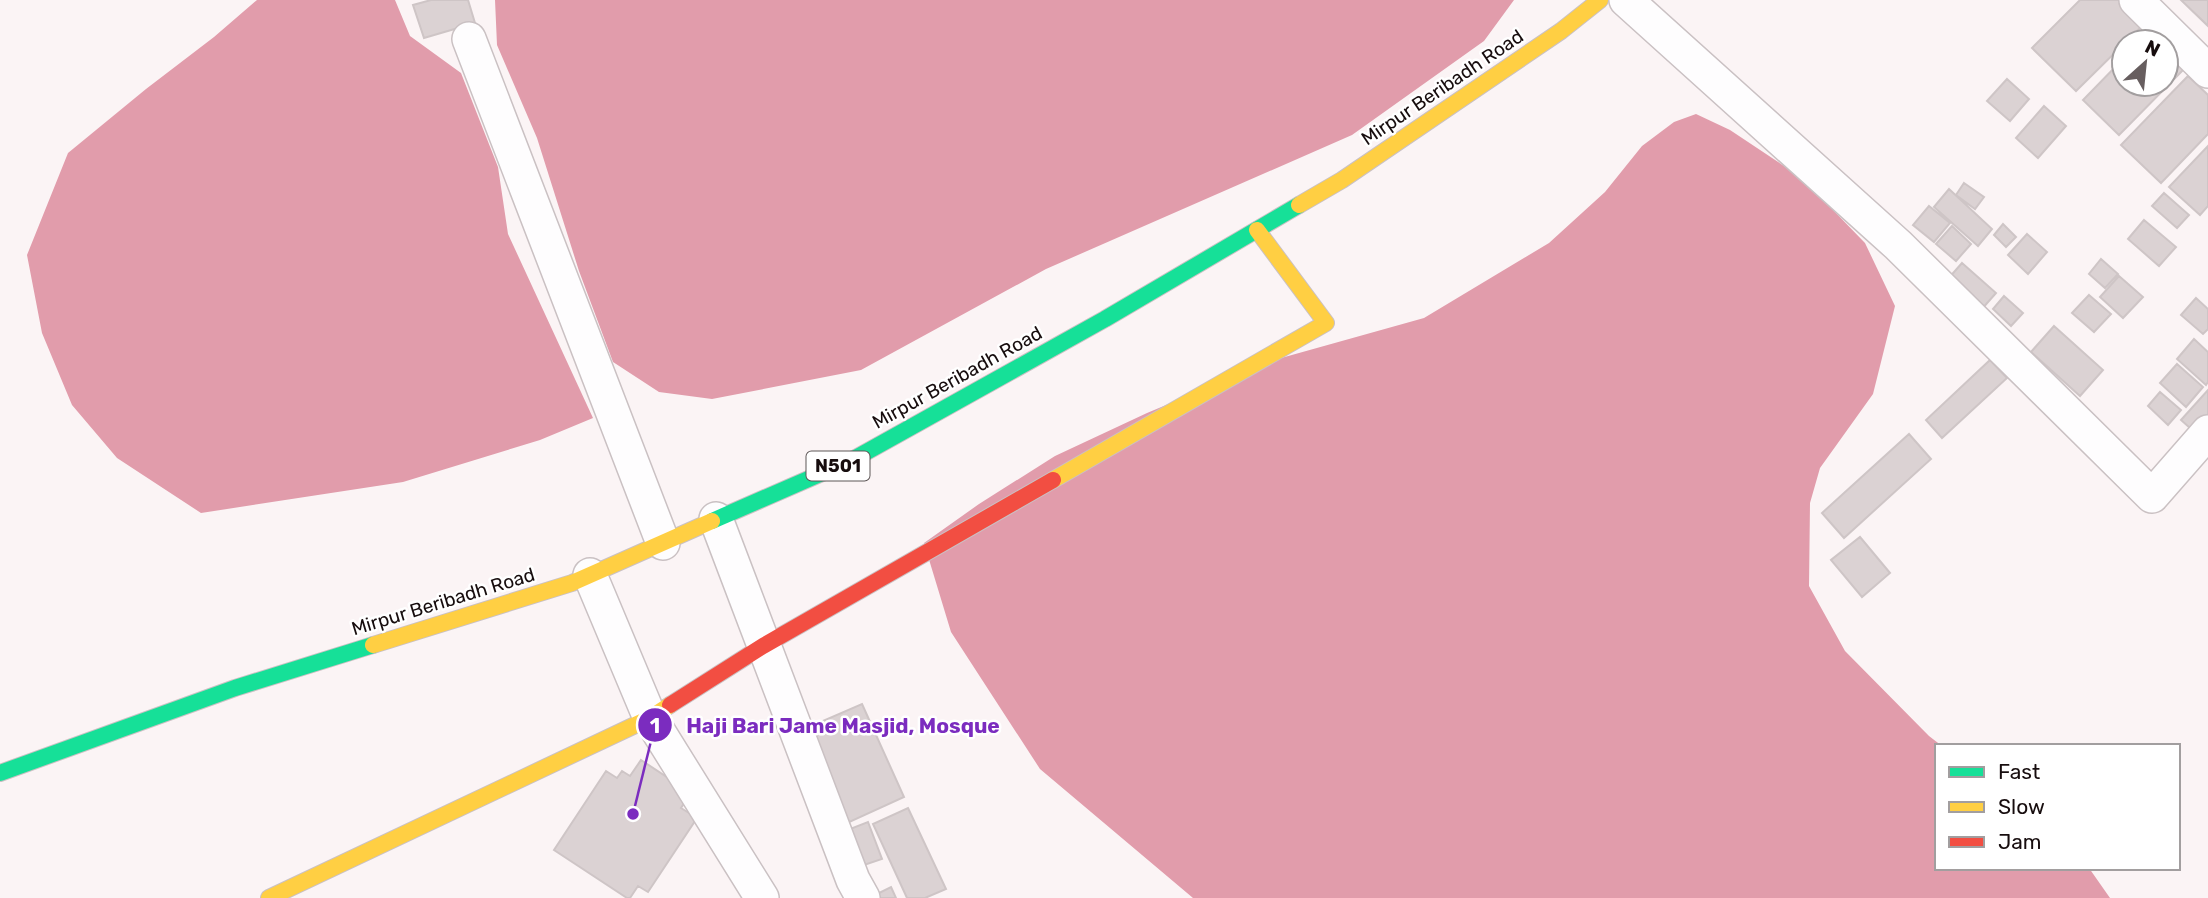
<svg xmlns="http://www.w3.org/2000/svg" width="2208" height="898" font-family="Rubik,sans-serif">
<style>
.water{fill:#e19cab}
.building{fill:#dbd2d3;stroke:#cec5c6;stroke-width:2}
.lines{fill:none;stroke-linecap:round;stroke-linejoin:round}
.street-casing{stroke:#cac1c3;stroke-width:36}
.fast-casing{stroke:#cac1c3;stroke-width:18}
.slow-casing{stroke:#cac1c3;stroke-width:18}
.jam-casing{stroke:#cac1c3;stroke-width:18}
.street{stroke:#fefdfe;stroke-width:33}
.fast{stroke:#16e098;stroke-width:16}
.slow{stroke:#ffcf43;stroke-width:16}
.jam{stroke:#f24e42;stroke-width:16}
.labels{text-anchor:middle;stroke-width:5;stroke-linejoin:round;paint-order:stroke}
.shield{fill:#fff;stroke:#5d5656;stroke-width:2}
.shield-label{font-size:18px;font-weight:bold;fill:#170d0e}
.street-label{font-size:19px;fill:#170d0e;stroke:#fff}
.leader{fill:none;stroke:#7b2cbf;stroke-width:2.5}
.callout-dot{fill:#7b2cbf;stroke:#fff;stroke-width:2.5}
.mark-label{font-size:21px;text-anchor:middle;font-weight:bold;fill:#fff}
.callout-label{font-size:21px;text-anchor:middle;font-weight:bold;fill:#7b2cbf;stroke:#fff;stroke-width:5;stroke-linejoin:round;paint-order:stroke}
</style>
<rect width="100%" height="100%" fill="#fbf4f5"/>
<path class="water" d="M257,0H395L410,36L461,73L498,167L508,234L593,418L540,440L403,482L201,513L117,458L72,405L42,333L27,255L68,153L146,89L214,37Z
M495,0H1514L1484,41L1352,135L1046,269L861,370L712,399L659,392L613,362L579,271L537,138L497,45Z
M1696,114L1730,130L1802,178L1865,243L1895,306L1873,394L1820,468L1810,503L1809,586L1845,651L1929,736L1942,746H1937V868H2089L2110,898H1193L1040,769L951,632L924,543L979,504L1055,456L1147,413L1274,360L1424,318L1549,243L1605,192L1642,146L1674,122Z"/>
<path class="building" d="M431,0H468L475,23L424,38L413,5Z
M2080,0H2124L2146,22L2076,91L2032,48Z
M2181,0H2208V26Z
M2166,47L2186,67L2119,135L2083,100L2124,58V84H2166Z
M2188,76L2208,95V134L2161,183L2121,145Z
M2007,79L2029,99L2010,121L1987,101Z
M2044,106L2066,126L2038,158L2016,138Z
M2208,146V206L2200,215L2169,187Z
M1964,183L1984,197L1975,209L1956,195Z
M1949,189L1992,229L1978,246L1934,207Z
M2164,193L2189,215L2177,228L2152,206Z
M1929,206L1950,223L1934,242L1913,225Z
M2144,220L2176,247L2159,266L2128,239Z
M2003,224L2016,237L2006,247L1994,235Z
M1952,226L1971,244L1956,261L1936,244Z
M2027,234L2047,252L2028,274L2008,255Z
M2101,259L2118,274L2105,288L2089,274Z
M1962,263L1996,293L1981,310L1947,280Z
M2119,276L2143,297L2123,318L2100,297Z
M2089,295L2111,314L2094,332L2072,313Z
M2004,296L2023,313L2011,326L1993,309Z
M2196,298L2208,309V329L2203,334L2181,315Z
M2054,326L2103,370L2080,396L2031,352Z
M2194,339L2208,352V382L2206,385L2177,359Z
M1990,360L2007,378L1942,438L1926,420Z
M2177,364L2203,387L2186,407L2160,383Z
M2208,390V426L2199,436L2181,420Z
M2160,392L2181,410L2168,425L2148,406Z
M1909,434L1931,459L1844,538L1822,513Z
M1860,537L1890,573L1862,597L1831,560Z
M862,704L904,797L845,824L802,730Z
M641,760L691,793L681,808L697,818L648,892L638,886L630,898H627L554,850L606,771L617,778L622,771L630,776Z
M908,808L946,889L925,898H907L873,824Z
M868,822L882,859L864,865L850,829Z
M891,887L896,898H879L877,894Z"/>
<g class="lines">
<defs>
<path id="street" d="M1626,0L1898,245L2152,496L2208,432
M2136,0L2208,71
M469,39L663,543
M716,519L853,880L863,898
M590,575L650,718L762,898"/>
<path id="fast" d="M712,521L852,460L1105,319L1299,205
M0,773L235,688L373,645"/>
<path id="slow" d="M1299,205L1342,180L1561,31L1600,0
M1053,480L1326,323L1257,230
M373,645L572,583L712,521
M269,898L650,718L670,705"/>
<path id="jam" d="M670,705L763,646L1053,480"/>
</defs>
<use href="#street" class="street-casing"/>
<use href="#fast" class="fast-casing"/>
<use href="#slow" class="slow-casing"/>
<use href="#jam" class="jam-casing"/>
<use href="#street" class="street"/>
<use href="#fast" class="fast"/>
<use href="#slow" class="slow"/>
<use href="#jam" class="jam"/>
</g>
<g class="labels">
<rect class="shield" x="806.5" y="451.5" width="63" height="29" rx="5"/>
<g class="shield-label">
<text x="838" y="472">N501</text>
</g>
<g class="street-label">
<text transform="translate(1442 87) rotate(-34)" y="7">Mirpur Beribadh Road</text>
<text transform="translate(957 377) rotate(-29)" y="7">Mirpur Beribadh Road</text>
<text transform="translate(443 601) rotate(-17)" y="7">Mirpur Beribadh Road</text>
</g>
</g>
<path class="leader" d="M633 814L655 725"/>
<g class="callout-dot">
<circle cx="633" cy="814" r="7"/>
<circle cx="655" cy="725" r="18"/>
</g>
<g class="mark-label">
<text x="655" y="733">1</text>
</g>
<g class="callout-label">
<text x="843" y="733">Haji Bari Jame Masjid, Mosque</text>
</g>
<rect x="1935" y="744" width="245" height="126" fill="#ffffff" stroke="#a29e9f" stroke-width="2"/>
<rect x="1949" y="767" width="35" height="10" fill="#16e098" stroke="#a29e9f" stroke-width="2"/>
<text x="1998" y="779" font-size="21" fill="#170d0e">Fast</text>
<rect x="1949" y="802" width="35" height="10" fill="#ffcf43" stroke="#a29e9f" stroke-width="2"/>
<text x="1998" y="814" font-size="21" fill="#170d0e">Slow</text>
<rect x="1949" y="837" width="35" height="10" fill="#f24e42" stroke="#a29e9f" stroke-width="2"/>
<text x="1998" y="849" font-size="21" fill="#170d0e">Jam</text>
<g transform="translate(2145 63) rotate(27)"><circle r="33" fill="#ffffff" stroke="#a29e9f" stroke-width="2"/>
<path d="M0-5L12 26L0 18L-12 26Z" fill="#675e5f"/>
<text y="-10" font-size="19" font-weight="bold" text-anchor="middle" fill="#170d0e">N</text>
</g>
</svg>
